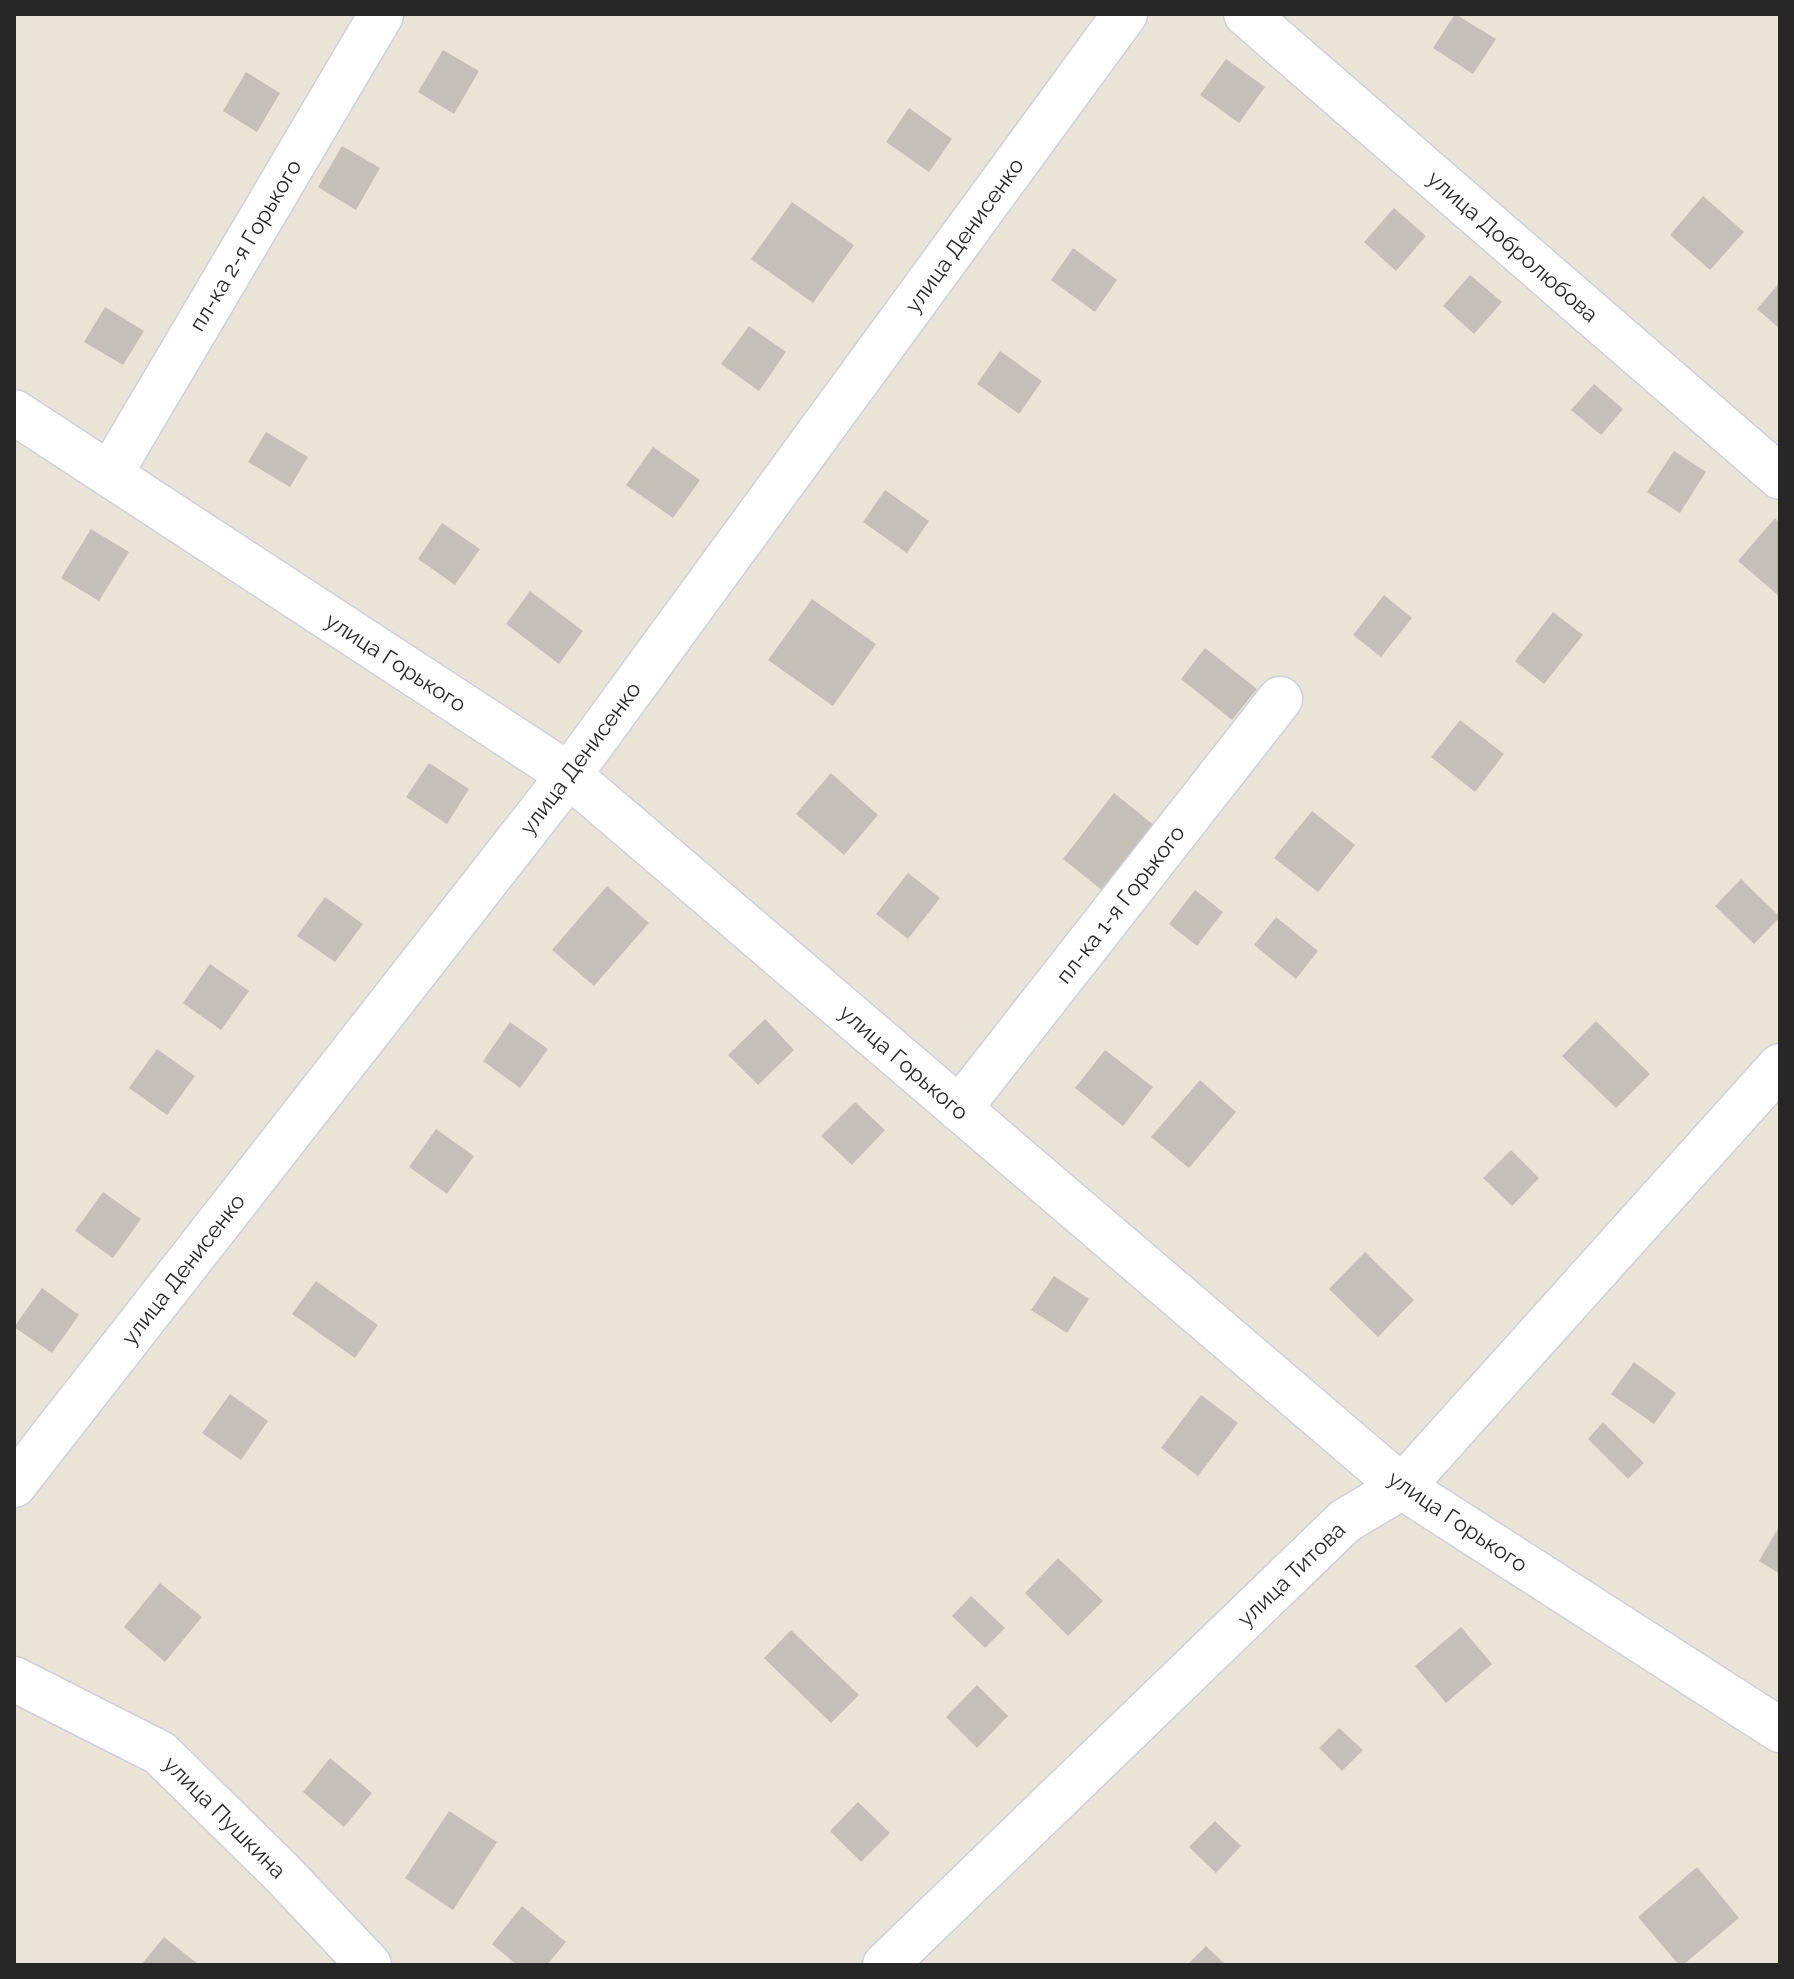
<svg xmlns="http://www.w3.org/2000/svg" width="1794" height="1979" font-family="Raleway,sans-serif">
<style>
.building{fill:#c5c0b7}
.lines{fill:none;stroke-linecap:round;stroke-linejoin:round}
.minor-casing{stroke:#cdcfe0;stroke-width:47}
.minor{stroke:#fff;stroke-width:44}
.labels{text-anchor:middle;stroke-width:6;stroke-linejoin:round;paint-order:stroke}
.street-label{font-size:22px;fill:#272727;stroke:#fff}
</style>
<rect width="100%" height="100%" fill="#eae4d7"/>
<path class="building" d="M1455,14L1496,39L1473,74L1433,48Z
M443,50L479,71L454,114L418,92Z
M1226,59L1265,87L1239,123L1200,95Z
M246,72L280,93L257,132L223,111Z
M909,108L952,139L929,172L886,142Z
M342,146L380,168L356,210L318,187Z
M1703,196L1744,232L1710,270L1670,235Z
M792,202L854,245L813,303L751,259Z
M1394,208L1426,236L1396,271L1364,242Z
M1073,248L1117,280L1095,312L1051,280Z
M1470,275L1502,302L1474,334L1443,306Z
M1780,282V329L1757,309Z
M105,307L144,331L123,365L84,342Z
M749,326L786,352L759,391L721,364Z
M1000,351L1042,381L1019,414L977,384Z
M1594,384L1623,409L1601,435L1571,410Z
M266,432L308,457L290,487L248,462Z
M653,447L700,480L673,518L626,485Z
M1674,451L1706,472L1680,513L1647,492Z
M885,490L929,521L907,553L863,522Z
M1775,518L1780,523V597L1738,561Z
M442,523L480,549L455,585L418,559Z
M91,529L129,552L99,601L61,578Z
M530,591L583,631L559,664L506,624Z
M1384,595L1412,618L1381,657L1353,635Z
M812,599L876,644L833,706L768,660Z
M1553,612L1583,635L1544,684L1515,661Z
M1205,648L1257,689L1232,720L1181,679Z
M1460,720L1504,754L1475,792L1431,757Z
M429,763L469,789L447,824L406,797Z
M831,773L878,815L844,855L796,814Z
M1114,793L1155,826L1103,891L1063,859Z
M1312,811L1355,845L1318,892L1274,858Z
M908,873L940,898L908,939L876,914Z
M1741,879L1780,917L1754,944L1715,906Z
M607,886L649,923L594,986L552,950Z
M1195,890L1223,912L1197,946L1169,924Z
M325,897L363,924L335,962L297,936Z
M1276,917L1318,951L1296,979L1254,945Z
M210,964L249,991L221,1030L183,1003Z
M765,1019L794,1050L758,1085L728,1055Z
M1596,1021L1650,1074L1616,1108L1562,1056Z
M510,1022L548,1049L520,1088L483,1061Z
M157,1049L195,1076L167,1115L129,1088Z
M1105,1050L1153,1087L1123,1126L1075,1088Z
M1200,1080L1236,1112L1189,1168L1151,1137Z
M855,1102L885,1130L852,1165L821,1136Z
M436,1129L474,1156L447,1194L409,1167Z
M1511,1150L1539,1178L1512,1206L1483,1178Z
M103,1192L141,1219L113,1258L75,1231Z
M1365,1252L1414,1300L1378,1337L1329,1289Z
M1054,1276L1089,1299L1067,1333L1031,1310Z
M316,1281L378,1325L355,1358L292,1314Z
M42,1288L79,1315L52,1353L14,1327Z
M1634,1362L1676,1393L1654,1424L1611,1394Z
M230,1394L268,1421L241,1460L202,1433Z
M1201,1395L1238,1423L1198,1476L1161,1448Z
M1603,1422L1644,1463L1628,1479L1588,1439Z
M1780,1525V1574L1759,1561Z
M1058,1558L1103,1601L1068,1636L1025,1593Z
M160,1583L202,1617L165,1662L124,1627Z
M971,1596L1005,1628L985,1648L952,1616Z
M1461,1627L1492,1664L1446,1703L1415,1666Z
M791,1630L859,1695L831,1723L764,1658Z
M977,1685L1008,1716L977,1748L946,1717Z
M1339,1728L1363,1750L1342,1771L1319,1748Z
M330,1758L372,1793L344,1827L303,1792Z
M858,1802L890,1833L861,1862L830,1831Z
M449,1811L497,1842L453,1910L405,1878Z
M1215,1821L1241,1846L1216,1873L1189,1847Z
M1697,1867L1739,1918L1683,1965H1679L1638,1917Z
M522,1906L566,1942L547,1965H517L492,1944Z
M164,1937L199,1965H141Z
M1206,1946L1226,1965H1187Z"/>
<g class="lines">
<defs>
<path id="minor" d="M1246,14L1780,477
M14,412L569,775L1402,1487L1780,1730
M110,474L381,15
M959,1109L1280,699
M14,1485L569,775L1125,14
M14,1679L160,1753L284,1875L369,1965
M885,1965L1345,1521L1402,1487L1780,1066"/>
</defs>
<use href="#minor" class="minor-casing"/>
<use href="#minor" class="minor"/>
</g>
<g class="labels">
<g class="street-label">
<text transform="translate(964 235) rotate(-54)" y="8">улица Денисенко</text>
<text transform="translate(245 245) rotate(-59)" y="8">пл-ка 2-я Горького</text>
<text transform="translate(1513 246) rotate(41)" y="8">улица Добролюбова</text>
<text transform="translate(396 662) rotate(33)" y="8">улица Горького</text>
<text transform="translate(580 758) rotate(-53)" y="8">улица Денисенко</text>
<text transform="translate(1120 904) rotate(-52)" y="8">пл-ка 1-я Горького</text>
<text transform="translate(904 1062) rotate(41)" y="8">улица Горького</text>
<text transform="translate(183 1269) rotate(-52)" y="8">улица Денисенко</text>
<text transform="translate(1458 1521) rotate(34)" y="8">улица Горького</text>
<text transform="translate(1291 1574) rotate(-44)" y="8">улица Титова</text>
<text transform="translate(225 1817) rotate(45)" y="8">улица Пушкина</text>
</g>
</g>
<rect width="1794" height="1979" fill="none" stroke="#272727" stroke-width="32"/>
</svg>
